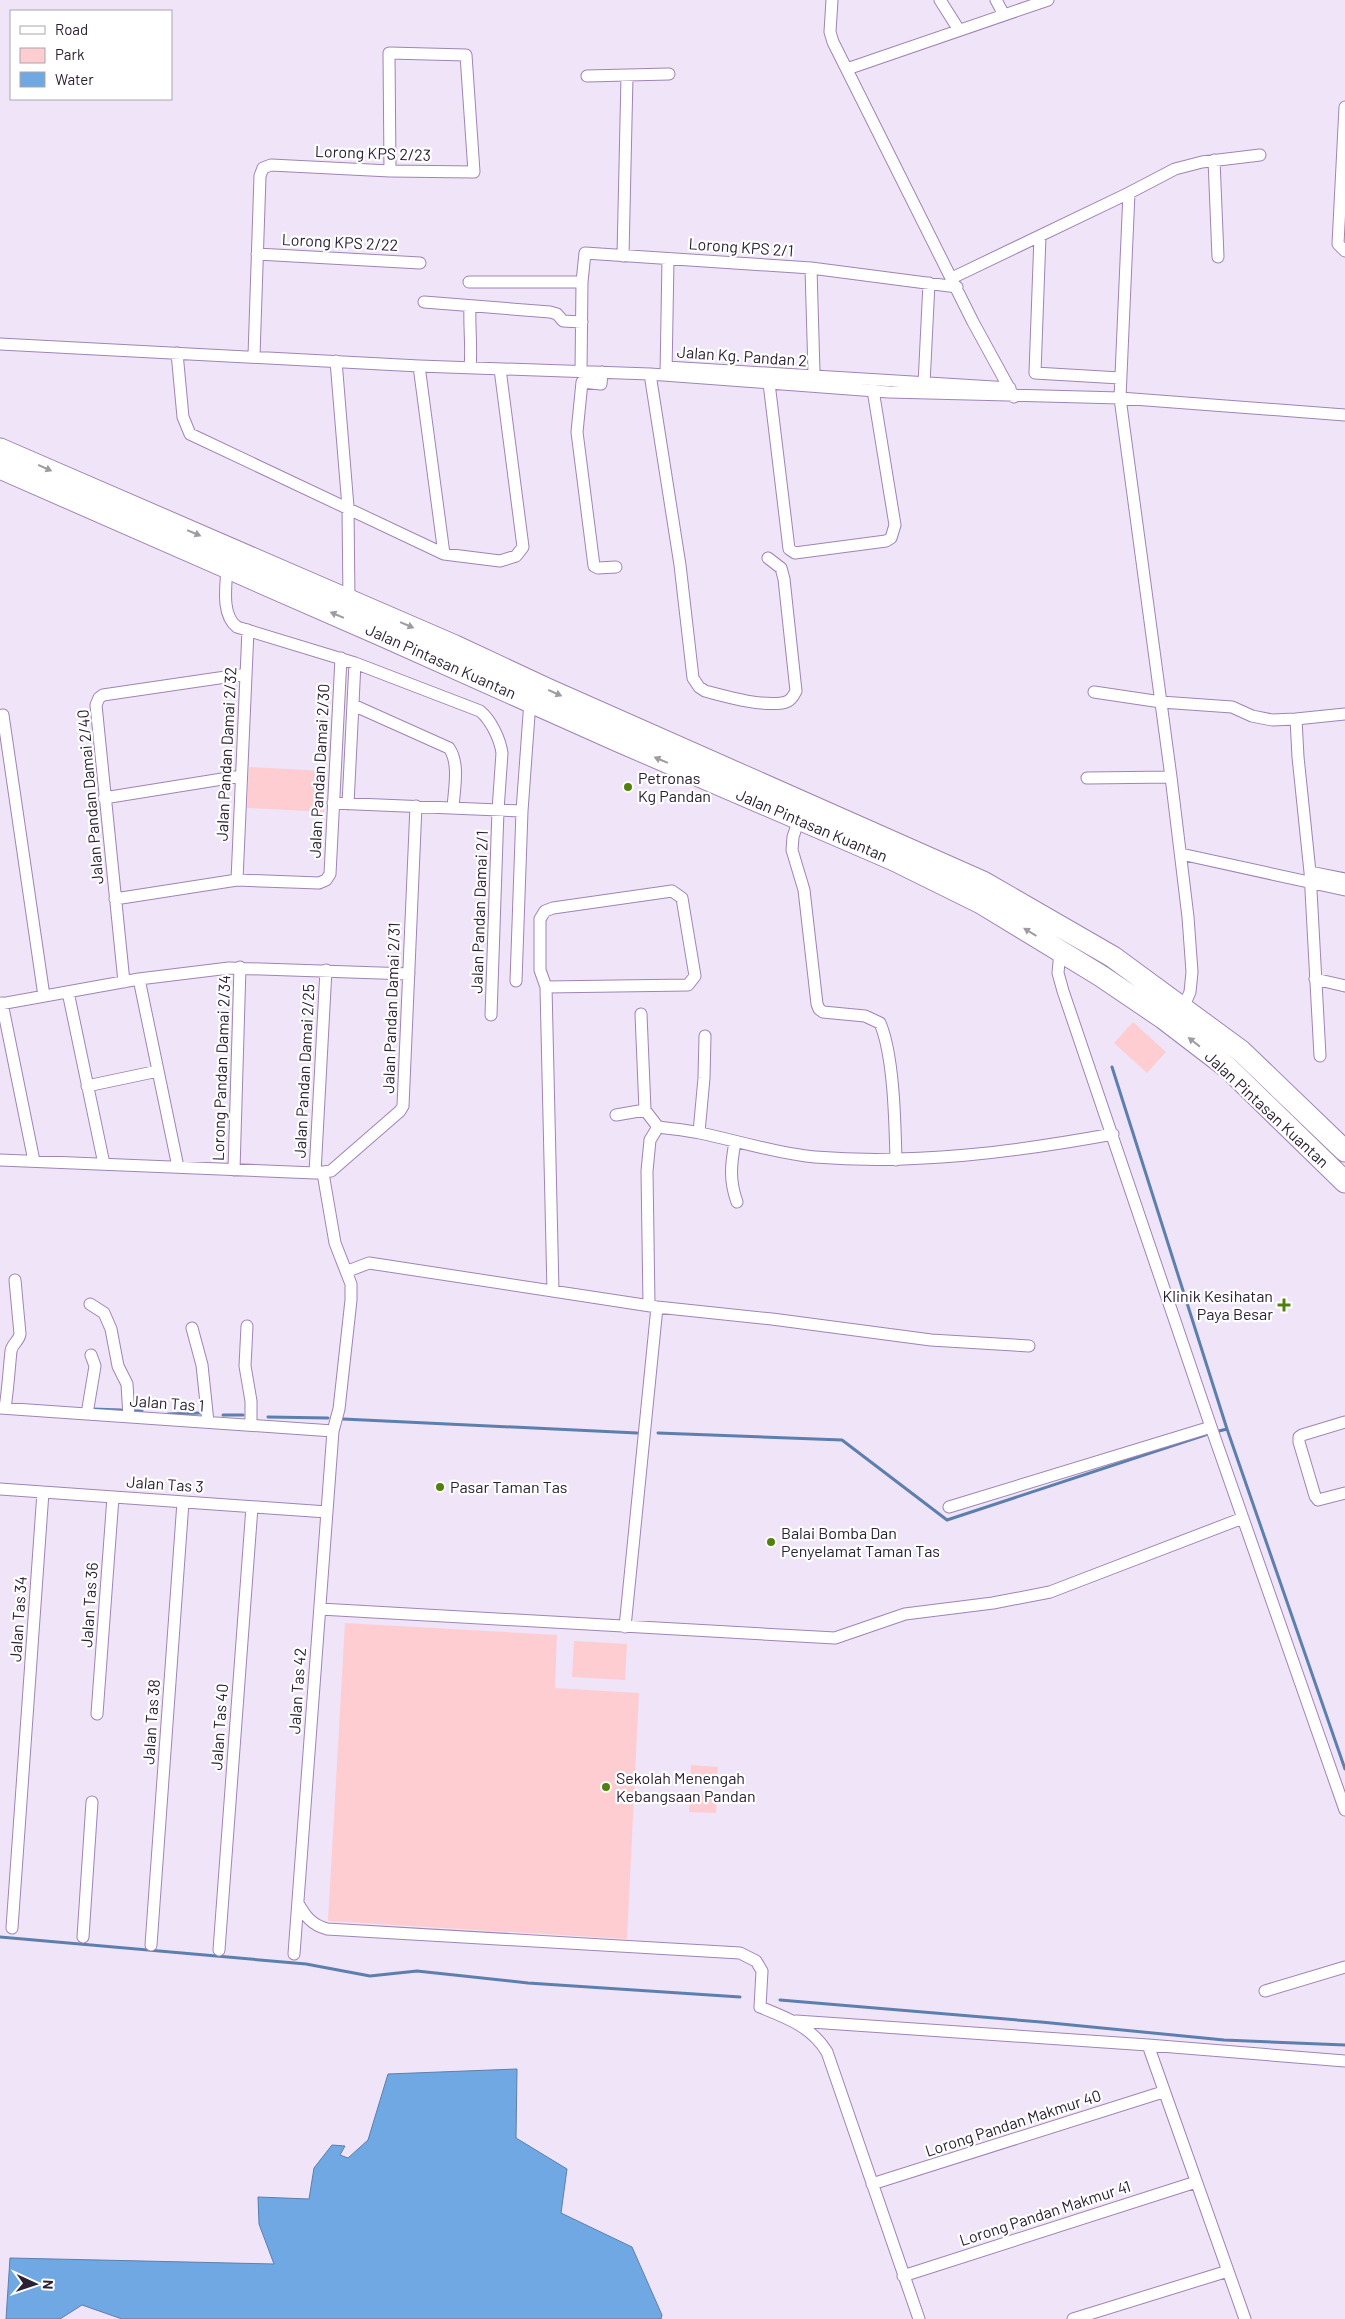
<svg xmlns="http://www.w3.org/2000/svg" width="1345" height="2319" font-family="Barlow,sans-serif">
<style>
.green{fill:#fecdd2}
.water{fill:#70a8e3;stroke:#5c7fae}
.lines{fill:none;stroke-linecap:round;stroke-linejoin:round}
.stream{stroke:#5c7fae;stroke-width:3}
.street-casing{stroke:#a084b4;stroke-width:13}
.highway-casing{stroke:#a084b4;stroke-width:23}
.street{stroke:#fff;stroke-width:11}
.highway{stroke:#fff;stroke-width:21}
.oneway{fill:#a09ba3}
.poi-dot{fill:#52800c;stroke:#fff;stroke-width:2}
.labels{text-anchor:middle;stroke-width:4.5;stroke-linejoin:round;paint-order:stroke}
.street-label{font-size:16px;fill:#2c2033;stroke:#fff}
.poi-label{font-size:16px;fill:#2c2033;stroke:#fff;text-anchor:start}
</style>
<rect width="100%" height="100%" fill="#efe4f8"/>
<path class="green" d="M249,767L326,771L324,812L247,808Z
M1133,1022L1166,1052L1147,1073L1114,1043Z
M345,1623L557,1635L555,1688L639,1693L627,1939L328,1921Z
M574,1641L627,1644L625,1680L572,1677Z
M691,1765L718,1767L717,1784L690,1783Z
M690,1794L717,1796L716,1813L689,1812Z"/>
<path class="water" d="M517,2069L516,2138L567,2169L561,2213L632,2247L662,2315L661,2319H122L82,2305L60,2319H6L10,2258L274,2264L259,2224L258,2197L309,2199L314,2168L332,2145L345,2146L340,2155L348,2158L368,2140L388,2074Z"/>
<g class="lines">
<path class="stream" d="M1112,1067L1227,1429L1345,1769
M92,1409L121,1410
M132,1411H142
M168,1414L200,1413
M223,1415H243
M268,1417L328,1418
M343,1419L637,1433
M1219,1431L1227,1429
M658,1433L842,1440L947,1520L1208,1434
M0,1937L306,1964L370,1976L417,1971L528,1983L740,1997
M780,2000L1041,2022L1224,2040L1345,2045"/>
<defs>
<path id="street" d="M832,0L830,32L833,42L973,322L1014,397
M940,0L959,30
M996,0L1004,15
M847,69L1048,0
M587,76L669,74
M1345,107L1338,244L1345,251
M1214,160L1218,257
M1129,193L1120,398L1171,777L1188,917L1192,972L1190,992L1183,1008
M1040,236L1035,373L1120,378
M257,254L420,263
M623,256L627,76
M811,268L814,373L816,377
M952,278L1129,193L1175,169L1202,162L1260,155
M469,282H582
M424,302L550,312L557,314L563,321L582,322
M470,307C469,327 472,347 470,368
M0,344L419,366L650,374L889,392L1120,398L1345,415
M177,353L183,417L190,434L444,554L500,561L516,556L523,547L500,369
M254,356L260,176L263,168L271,165L390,171L474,172L466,55L389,53L390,171
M336,361L348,507L349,600
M419,366L444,554
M666,367L1010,388
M581,371L582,282L585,253L811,268L957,287
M602,372L601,384L582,382L577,432L594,566L598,568L616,567
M650,374L680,565L693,678L699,687L705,691C728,697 758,706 782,703C790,702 793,697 796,691L784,579L781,568L768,558
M666,375L668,259
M769,383L789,549L795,553L886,541L891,538L895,525L873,390
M924,384L929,283
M227,568C226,586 221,615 237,627L355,663L480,711C491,720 500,739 502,753L498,810L491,1015
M1094,692L1161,702L1232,707L1252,716L1272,720L1296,719
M353,705L449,748C460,763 454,790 453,808
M3,715L44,996
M1087,778L1171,777
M104,798L241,776
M333,803L522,811
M348,804L355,663
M799,819L793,837L792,850L804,890L817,1004L819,1009L823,1012L865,1016L880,1023C894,1056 895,1123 896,1160
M1181,854L1345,890
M1310,872L1345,879
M237,880L248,630
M115,899L237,880L319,883L326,880L330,874L341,658
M540,919L545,911L553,908L672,891L682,898L695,976L688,985L546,987
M540,919V970L546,987L553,1291
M1060,951L1058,973L1063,991L1211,1427L1345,1810
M139,979L178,1167
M1315,979L1345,986
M516,981L522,811L530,701
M124,982L96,705L99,698L103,695L246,674
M68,992L104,1164
M2,1003L34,1161
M0,1004L139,979L229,968L409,974
M641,1014L645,1110L658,1127L650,1140L647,1171L649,1305
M1320,1056L1310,872L1298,757L1296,719L1345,714
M87,1086L158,1071
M616,1115L645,1110
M658,1127C672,1129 686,1130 700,1133C738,1141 775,1153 815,1157C914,1165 1015,1152 1113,1134
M699,1132L704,1078L705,1036
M735,1142C731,1164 729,1180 737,1202
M0,1160L315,1173L331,1171L400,1111L403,1106L416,806
M234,1170L240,967
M315,1173L326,970
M348,1271L369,1263L657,1307L772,1319L931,1340L1029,1346
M90,1304L104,1313L111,1329L118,1366L127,1384L129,1417
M247,1326L245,1366L251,1401V1425
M192,1328L202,1365L208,1422
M0,1408L333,1431
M5,1408C8,1389 9,1370 11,1351C12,1344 19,1341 20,1334L15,1280
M87,1414L95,1366L91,1355
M1345,1422L1302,1435L1299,1437V1442L1315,1496L1318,1500L1345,1493
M0,1489L327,1512
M949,1507L1211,1427
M320,1609L835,1638L905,1614L993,1603L1050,1592L1243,1518
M625,1627L657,1307
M97,1714L113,1497
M298,1903C305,1916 312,1925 327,1929L740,1953L756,1961L762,1971L760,2007C787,2018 811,2026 827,2052L919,2319
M12,1928L43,1492
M83,1937L92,1802
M151,1945L183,1502
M219,1950L252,1507
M294,1954L333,1431L339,1409L351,1300V1284L335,1243L323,1173
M1265,1991L1345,1967
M796,2021L1148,2045L1345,2061
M1148,2045L1245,2319
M872,2184L1163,2092
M903,2276L1196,2182
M1073,2319L1228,2271"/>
<path id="highway" d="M0,449L455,646L547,689L983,882L1113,957L1241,1051L1345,1151
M0,468L383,636L618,741L894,860L981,903L1101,976L1163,1018L1227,1067L1345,1182"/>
</defs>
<use href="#street" class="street-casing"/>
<use href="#highway" class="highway-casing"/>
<use href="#street" class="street"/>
<use href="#highway" class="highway"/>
</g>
<defs><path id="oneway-solid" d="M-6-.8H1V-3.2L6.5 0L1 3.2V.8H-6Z" transform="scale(1.25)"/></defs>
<g class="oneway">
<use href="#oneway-solid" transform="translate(45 468) rotate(24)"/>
<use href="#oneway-solid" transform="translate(194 533) rotate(23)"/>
<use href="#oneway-solid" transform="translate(337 615) rotate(-157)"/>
<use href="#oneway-solid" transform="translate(407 625) rotate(23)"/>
<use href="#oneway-solid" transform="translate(555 693) rotate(24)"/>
<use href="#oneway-solid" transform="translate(661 760) rotate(-157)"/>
<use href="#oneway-solid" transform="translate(1030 932) rotate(-149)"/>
<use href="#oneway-solid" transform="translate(1194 1042) rotate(-142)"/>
</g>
<g class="poi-dot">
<circle cx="628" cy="787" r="5"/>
<path d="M1281.5 1297.5h5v5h5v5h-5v5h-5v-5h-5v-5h5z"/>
<circle cx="440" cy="1487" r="5"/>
<circle cx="771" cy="1542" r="5"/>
<circle cx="606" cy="1787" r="5"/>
</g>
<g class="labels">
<g class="street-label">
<text transform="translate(373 153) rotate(2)" y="6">Lorong KPS 2/23</text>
<text transform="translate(340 242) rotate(3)" y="6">Lorong KPS 2/22</text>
<text transform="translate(741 247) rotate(4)" y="6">Lorong KPS 2/1</text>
<text transform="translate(742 356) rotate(4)" y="6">Jalan Kg. Pandan 2</text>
<text transform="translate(441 661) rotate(24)" y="6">Jalan Pintasan Kuantan</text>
<text transform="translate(226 754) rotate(-87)" y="6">Jalan Pandan Damai 2/32</text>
<text transform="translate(319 771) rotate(-87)" y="6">Jalan Pandan Damai 2/30</text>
<text transform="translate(90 797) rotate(-95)" y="6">Jalan Pandan Damai 2/40</text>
<text transform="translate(812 825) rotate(23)" y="6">Jalan Pintasan Kuantan</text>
<text transform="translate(479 912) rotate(-88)" y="6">Jalan Pandan Damai 2/1</text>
<text transform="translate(391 1008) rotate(-88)" y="6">Jalan Pandan Damai 2/31</text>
<text transform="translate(221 1068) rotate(-88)" y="6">Lorong Pandan Damai 2/34</text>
<text transform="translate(304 1071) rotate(-87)" y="6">Jalan Pandan Damai 2/25</text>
<text transform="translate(1267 1109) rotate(43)" y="6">Jalan Pintasan Kuantan</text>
<text transform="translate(167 1403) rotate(4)" y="6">Jalan Tas 1</text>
<text transform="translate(165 1484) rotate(4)" y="6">Jalan Tas 3</text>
<text transform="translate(89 1605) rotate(-86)" y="6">Jalan Tas 36</text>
<text transform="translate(18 1619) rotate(-86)" y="6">Jalan Tas 34</text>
<text transform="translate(297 1691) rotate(-86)" y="6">Jalan Tas 42</text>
<text transform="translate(151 1722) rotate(-86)" y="6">Jalan Tas 38</text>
<text transform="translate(219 1727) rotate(-86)" y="6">Jalan Tas 40</text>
<text transform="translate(1013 2123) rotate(-18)" y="6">Lorong Pandan Makmur 40</text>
<text transform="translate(1045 2213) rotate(-18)" y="6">Lorong Pandan Makmur 41</text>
</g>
<g class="poi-label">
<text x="638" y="784">Petronas<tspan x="638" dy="18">Kg Pandan</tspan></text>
<text x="1273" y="1302" text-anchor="end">Klinik Kesihatan<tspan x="1273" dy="18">Paya Besar</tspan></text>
<text x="450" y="1493">Pasar Taman Tas</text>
<text x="781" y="1539">Balai Bomba Dan<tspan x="781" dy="18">Penyelamat Taman Tas</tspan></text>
<text x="616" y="1784">Sekolah Menengah<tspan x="616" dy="18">Kebangsaan Pandan</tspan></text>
</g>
</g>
<rect x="10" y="10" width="162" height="90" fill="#ffffff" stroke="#aba6ad"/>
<rect x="20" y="26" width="25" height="8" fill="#ffffff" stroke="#aba6ad"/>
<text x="55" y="35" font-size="15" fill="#2c2033">Road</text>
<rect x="20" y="48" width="25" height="15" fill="#fecdd2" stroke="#aba6ad"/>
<text x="55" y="60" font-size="15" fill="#2c2033">Park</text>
<rect x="20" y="72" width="25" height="15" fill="#70a8e3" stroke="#aba6ad"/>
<text x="55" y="85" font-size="15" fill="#2c2033">Water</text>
<g transform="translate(35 2284) rotate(93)" stroke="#ffffff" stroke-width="4" paint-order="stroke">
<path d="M0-4L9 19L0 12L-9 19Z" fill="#2c2033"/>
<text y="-8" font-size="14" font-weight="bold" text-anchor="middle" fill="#2c2033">N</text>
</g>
</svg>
